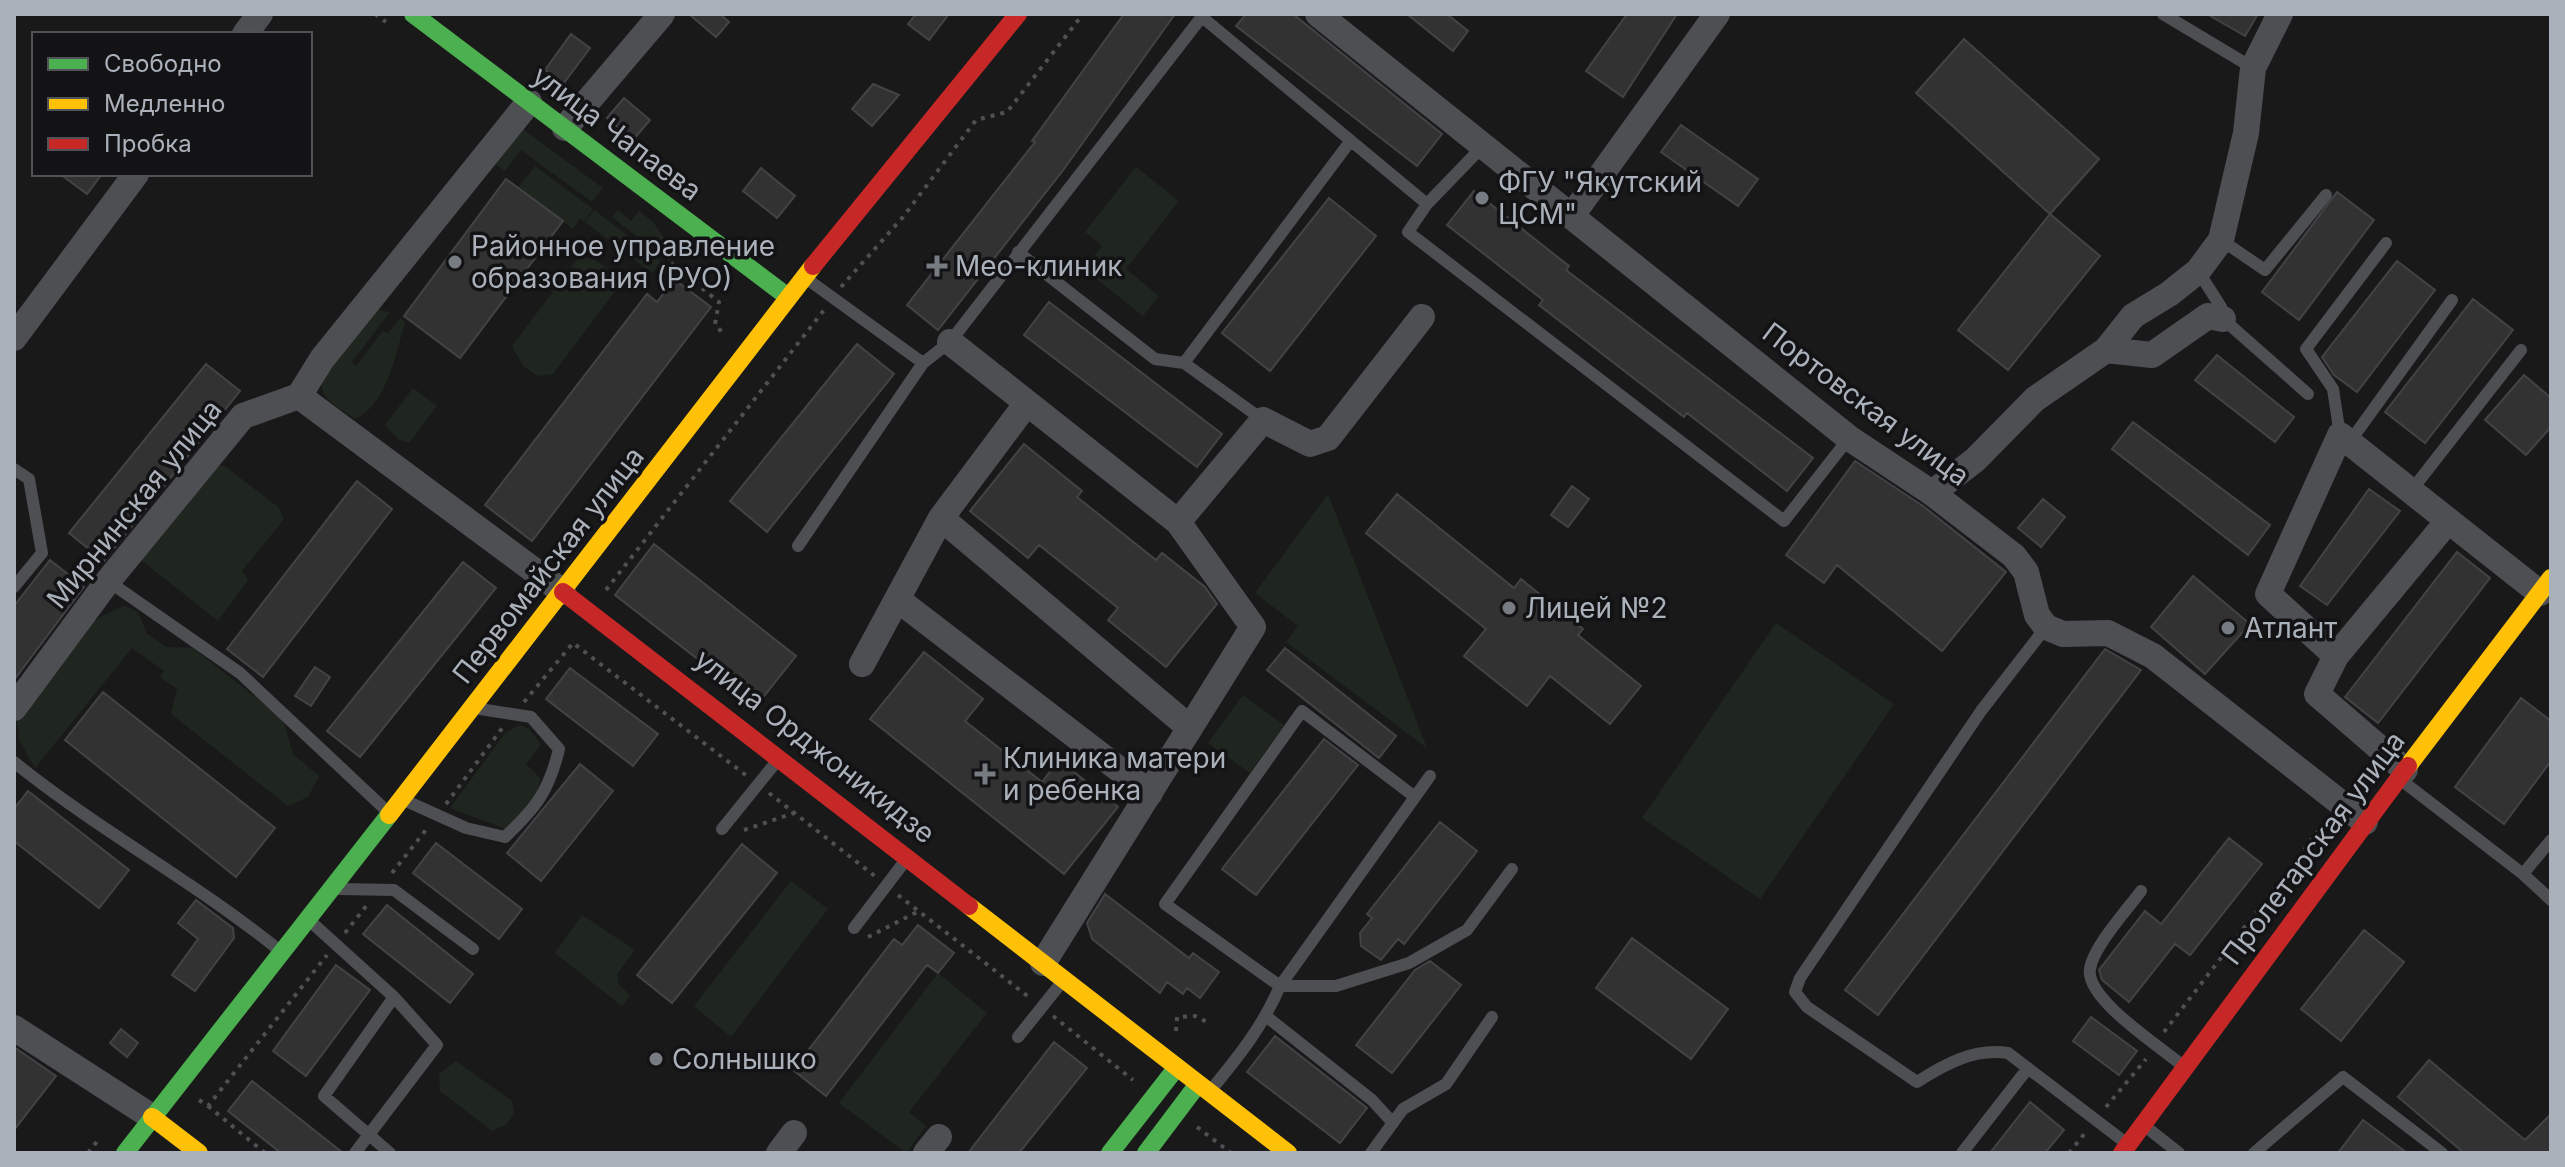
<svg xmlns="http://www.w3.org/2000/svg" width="2565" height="1167" font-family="Inter,sans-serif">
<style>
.green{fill:#1f261f}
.building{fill:#323233;stroke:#414345;stroke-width:2}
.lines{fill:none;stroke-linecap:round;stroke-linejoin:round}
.path{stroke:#4f5054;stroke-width:4;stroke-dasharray:4 6;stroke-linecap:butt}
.lane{stroke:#4d4f52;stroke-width:12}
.street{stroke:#4d4f52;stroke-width:26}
.fast{stroke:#4caf50;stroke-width:18}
.slow{stroke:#ffc107;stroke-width:18}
.jam{stroke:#c62828;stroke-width:18}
.poi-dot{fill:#777c82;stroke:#131315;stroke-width:3}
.labels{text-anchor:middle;stroke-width:7;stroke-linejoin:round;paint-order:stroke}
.street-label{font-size:28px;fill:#aab1ba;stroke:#131315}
.poi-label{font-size:28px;fill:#aab1ba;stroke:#131315;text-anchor:start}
</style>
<rect width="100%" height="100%" fill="#191919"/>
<path class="green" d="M517,125L603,188L592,202L521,150L505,171L491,161Z
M535,166L593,209L584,221L580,219L573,229L518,188Z
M1136,167L1179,201L1126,269L1159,296L1143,316L1084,269L1102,246L1085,232Z
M594,210L661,261L652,273L585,222Z
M618,210L631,221L639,211L653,222L671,248L663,257L612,217Z
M579,257C595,256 614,271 619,286L553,374L538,376L523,366L512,346Z
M378,310L390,312L352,362L356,366L383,331L388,333L400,318L405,322C396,353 388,402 356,419C340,408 315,398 323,377Z
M413,388L437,406L409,443L398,439L385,425Z
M218,465L226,467L278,507L284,519L242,571L248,580L218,621L136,556Z
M1328,494L1427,748L1286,642L1298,626L1255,593Z
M123,606C139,608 142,619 146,633L166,647L193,648L283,719L293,754L319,776L308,797L288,806L171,714L177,689L160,677L164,671L132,648L35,768L19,740L17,718L93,621Z
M1776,623L1894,704L1760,899L1642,818Z
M1243,695L1284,725L1250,773L1208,743Z
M520,725L528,728L541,744L526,764L540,778C540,797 521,817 506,829L450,808L506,732Z
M791,881L828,909L731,1037L694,1006Z
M582,915L635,950L617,974L619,985L630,995L622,1006L555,953Z
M938,973L987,1013L909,1112L926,1126L906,1153L839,1103Z
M456,1061L512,1101L514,1113L507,1124L492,1131L440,1091L439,1074Z"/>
<path class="building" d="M689,14H720L729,22L716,37Z
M916,14H949L929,40L908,24Z
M1124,14H1175L1064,169L938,330L907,305L1035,142L1032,141Z
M1246,14H1293L1442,134L1417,166L1236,26Z
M1407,14H1447L1468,31L1453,51Z
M1627,14H1677L1623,97L1586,71Z
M2207,14H2258L2245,36Z
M571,34L590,48L564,83L545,70Z
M1964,39L2099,159L2050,214L1916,93Z
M873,84L899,95L872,126L852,109Z
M624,98L650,120L633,140L607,118Z
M1681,125L1758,179L1738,206L1661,152Z
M761,168L795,196L777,218L743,191Z
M60,174H102L87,194Z
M506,179L563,221L460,358L404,316Z
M1474,191L1569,266L1566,270L1813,458L1787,491L1687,413L1684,417L1539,305L1543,300L1447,225Z
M2337,192L2374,220L2299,320L2262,292Z
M1329,198L1376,236L1270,371L1222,333Z
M2050,214L2100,256L2008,370L1958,330Z
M2397,261L2435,290L2357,392L2334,375L2322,357Z
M674,279L711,307L532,541L485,505L647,294L657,302Z
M2473,299L2513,330L2425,443L2385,412Z
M1049,302L1222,434L1197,467L1024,335Z
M857,344L894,374L767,532L730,501Z
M2217,355L2294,417L2275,442L2195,380Z
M206,364L240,391L104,561L69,533Z
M2524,375L2551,398V427L2526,455L2485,420Z
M2133,422L2270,525L2248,555L2112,449Z
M1024,444L1082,491L1077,497L1156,560L1162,553L1205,587L1217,604L1166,667L1108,620L1118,608L1039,545L1028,558L970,511Z
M1855,461L1923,506L2006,572L1942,651L1837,565L1824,583L1786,555Z
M357,481L392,509L263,677L227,649Z
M1572,486L1589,499L1568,527L1551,515Z
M2369,489L2400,511L2327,605L2300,586Z
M1397,494L1514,588L1521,579L1583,629L1578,635L1641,686L1610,724L1550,676L1527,706L1464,656L1486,629L1366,533Z
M2043,499L2065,517L2041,547L2018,528Z
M654,544L796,656L757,705L615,595Z
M2457,552L2490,578L2378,723L2345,697Z
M50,560L84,587L14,680V606Z
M463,562L496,588L360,757L327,731Z
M2193,576L2250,624L2205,674L2151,627Z
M1285,648L1396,736L1379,758L1267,670Z
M2105,649L2141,670L1878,1015L1845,990Z
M924,652L983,699L965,721L1042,782L1059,760L1118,807L1064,874L870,719Z
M315,667L330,677L311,706L295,696Z
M570,668L658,734L633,766L546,699Z
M103,692L275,828L236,877L65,740Z
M2521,698L2551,721V761L2504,824L2455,787Z
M1324,739L1358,765L1256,895L1222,869Z
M580,764L613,791L541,881L507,853Z
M28,791L129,870L99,908L14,841V809Z
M1440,822L1477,851L1404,944L1398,939L1381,960L1361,946L1360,933L1372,918L1367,914Z
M2229,838L2262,864L2190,955L2175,944L2129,1002L2102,980L2099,970L2145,911L2161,924Z
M436,843L522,909L499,939L413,873Z
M742,844L777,873L672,1003L637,975Z
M1105,894L1189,958L1193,953L1219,972L1200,998L1187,988L1183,994L1167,982L1160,993L1092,939L1087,923Z
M196,900L233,928L234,938L195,991L172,975L198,939L178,923Z
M387,905L473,974L450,1003L363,934Z
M918,925L954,953L938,973L927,965L826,1096L793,1070L894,939L902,945Z
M2364,930L2404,962L2341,1041L2301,1009Z
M1632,938L1728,1009L1691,1059L1596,988Z
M1430,961L1461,985L1392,1073L1356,1045L1415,970Z
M336,965L370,990L306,1076L273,1051Z
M2091,1017L2137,1051L2119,1075L2073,1041Z
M121,1029L138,1043L127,1057L110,1043Z
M1275,1036L1367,1108L1340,1143L1247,1072Z
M1054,1042L1087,1068L1019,1153H968Z
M14,1047L56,1076L14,1130Z
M2429,1060L2525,1140L2551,1114V1153H2464L2398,1097Z
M252,1081L343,1153H281L228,1111Z
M2030,1102L2064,1130L2045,1153H1990Z
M2363,1120L2407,1153H2338Z"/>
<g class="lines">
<path class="path" d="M375,14L386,22
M676,248L667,260L719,302L715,324L725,336
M841,287L903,217L976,120L1007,112L1083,14
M606,590L824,310
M524,702L573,643L747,776
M769,793L876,877
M446,804L503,727
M744,830L794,813
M392,873L429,826
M898,895L1030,998
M345,933L367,905
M868,937L919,911
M1053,1016L1133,1080
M1176,1031L1177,1017L1195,1016L1207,1022
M2164,1032L2327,820
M199,1100L208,1106L327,955
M208,1106L265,1153
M2106,1107L2146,1059
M1197,1127L1231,1153
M88,1153L99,1139
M2069,1153L2085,1133"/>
<path class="lane" d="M2163,14L2253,68
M1202,17L1427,204
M1485,144L1427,204L1408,232L1784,521L1849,438
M2221,240L2265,270L2326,195
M1018,252L1155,359L1184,363L1263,420
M2198,271L2221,307L2223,319L2308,394
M807,279L923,363
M1184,363L1349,143
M2340,435L2333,389L2306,349L2386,243
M2349,443L2452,300
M14,469L29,479L42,553L14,587
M2411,491L2521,350
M798,546L923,363L950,342L1204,14
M108,581L240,673L389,813
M2046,627L1981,711L1800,978L1795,992L1807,1007L1917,1082C1945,1064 1974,1048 2008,1053L2126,1143
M14,762C98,830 195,882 279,950
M2401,780L2523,874L2551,900
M1415,797L1302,711L1165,904L1280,986H1336L1409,963L1467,930L1512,869
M404,800L466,828L505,837C536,808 549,791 559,749L531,717L480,709
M722,829L777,761
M2523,874L2551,840
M340,889L394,890L473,949
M2141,891C2127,910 2093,947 2090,969C2085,999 2161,1047 2183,1066
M310,921L394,997L437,1045L355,1153
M854,928L905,861
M1267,1017L1372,1100L1393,1123
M1018,1037L1062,982
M1211,1090C1239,1056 1263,1026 1280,986L1430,776
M2146,1127L2179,1153
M390,1153L324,1096L394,997
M1371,1153L1403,1109L1446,1084L1492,1017
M1962,1153L2028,1068
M2254,1153L2343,1077L2442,1153"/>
<path class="street" d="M1318,14L1849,438L1932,493L2014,556L2026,572L2037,615L2046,627L2063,634L2108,633L2153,656L2365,822
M245,34L260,14
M565,128L662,14
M1573,214L1717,14
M14,338L136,174
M950,342L1178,522L1253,627L1043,963
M2106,350L2152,355L2208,316L2223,319
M299,396L563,592
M1932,493L1975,460L2035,399L2106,350L2133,316L2169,294L2198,271L2221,240L2246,133L2253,68L2280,14
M941,518L1190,728
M1178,522L1263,420L1310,444L1328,438L1422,317
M897,599L1150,793
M2336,656L2448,521
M862,664L941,518L1027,403
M14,708L108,581L243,416L299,396L322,359L529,102
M2405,770L2317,694L2336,656L2268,594L2340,435L2540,593
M14,1028L152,1117
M779,1153L794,1133
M926,1153L939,1137"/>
<path class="fast" d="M413,14L788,297
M125,1153L389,815
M1110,1153L1177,1067
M1146,1153L1198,1084"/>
<path class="slow" d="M2408,766L2551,578
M389,815L813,266
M969,906L1288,1153
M152,1117L199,1153"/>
<path class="jam" d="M813,266L1018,14
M563,592L969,906
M2122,1153L2408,766"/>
</g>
<g class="poi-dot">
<circle cx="1482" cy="198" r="8"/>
<circle cx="455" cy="262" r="8"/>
<path d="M933 254h8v8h8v8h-8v8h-8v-8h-8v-8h8z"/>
<circle cx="1509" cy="608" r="8"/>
<circle cx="2228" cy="628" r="8"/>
<path d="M981 762h8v8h8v8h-8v8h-8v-8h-8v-8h8z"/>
<circle cx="656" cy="1059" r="8"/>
</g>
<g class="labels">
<g class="street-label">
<text transform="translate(617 133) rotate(37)" y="10">улица Чапаева</text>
<text transform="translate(1866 404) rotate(37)" y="10">Портовская улица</text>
<text transform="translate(134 504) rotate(-51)" y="10">Мирнинская улица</text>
<text transform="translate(548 565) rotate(-52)" y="10">Первомайская улица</text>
<text transform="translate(815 746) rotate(38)" y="10">улица Орджоникидзе</text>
<text transform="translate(2313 848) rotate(-53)" y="10">Пролетарская улица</text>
</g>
<g class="poi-label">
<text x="1498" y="192">ФГУ "Якутский<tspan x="1498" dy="32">ЦСМ"</tspan></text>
<text x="471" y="256">Районное управление<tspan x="471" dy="32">образования (РУО)</tspan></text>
<text x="955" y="276">Мео-клиник</text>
<text x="1525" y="618">Лицей №2</text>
<text x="2244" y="638">Атлант</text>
<text x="1003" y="768">Клиника матери<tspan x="1003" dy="32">и ребенка</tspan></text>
<text x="672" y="1069">Солнышко</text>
</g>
</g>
<rect width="2565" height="1167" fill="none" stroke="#aab1ba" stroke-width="32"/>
<rect x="32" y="32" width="280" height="144" fill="#131315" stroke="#4f5257" stroke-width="2"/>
<rect x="48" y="58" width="40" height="12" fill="#4caf50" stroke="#4f5257" stroke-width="2"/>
<text x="104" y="72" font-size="24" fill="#aab1ba">Свободно</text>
<rect x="48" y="98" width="40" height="12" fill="#ffc107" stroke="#4f5257" stroke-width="2"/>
<text x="104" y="112" font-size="24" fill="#aab1ba">Медленно</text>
<rect x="48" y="138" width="40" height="12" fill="#c62828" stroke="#4f5257" stroke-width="2"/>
<text x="104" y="152" font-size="24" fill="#aab1ba">Пробка</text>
</svg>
